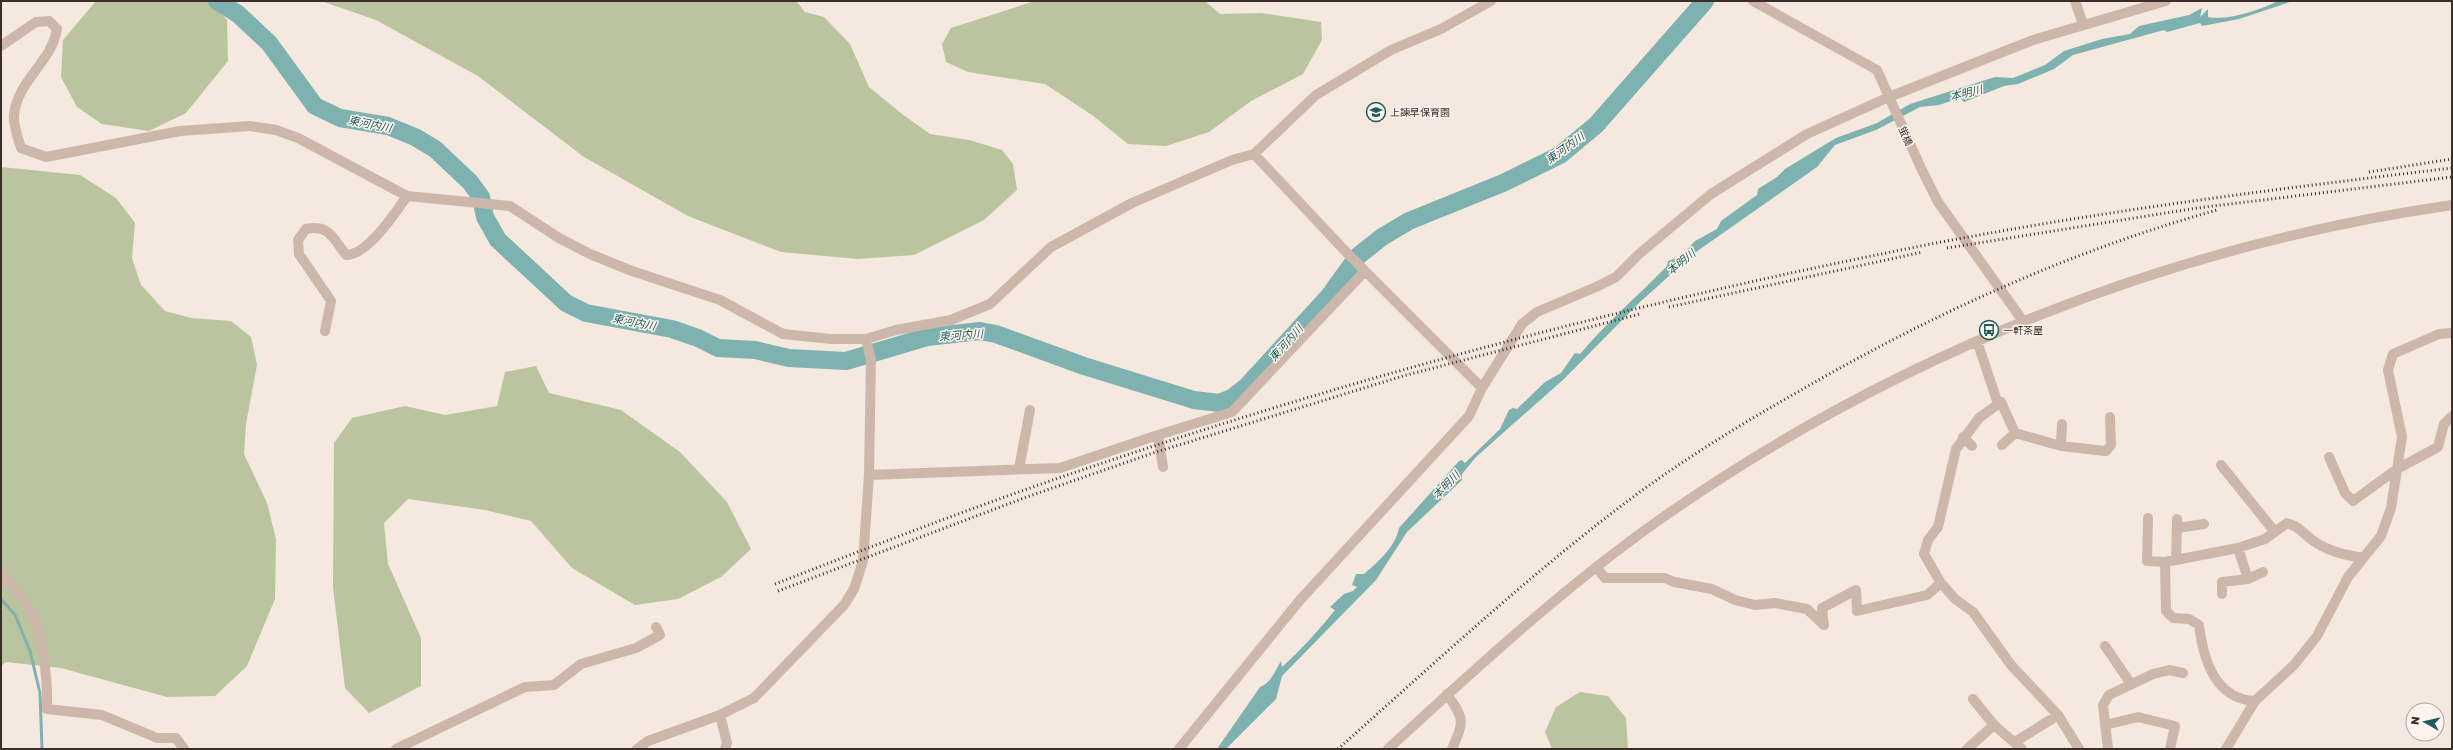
<svg xmlns="http://www.w3.org/2000/svg" width="2453" height="750" font-family="'Golos Text','Noto Sans JP',sans-serif">
<style>
.green{fill:#bac49e}
.water{fill:#7db2b0}
.lines{fill:none;stroke-linecap:round;stroke-linejoin:round}
.stream{stroke:#7db2b0;stroke-width:3}
.river{stroke:#7db2b0;stroke-width:18}
.minor{stroke:#cdb7aa;stroke-width:10}
.rail{stroke:#3a2d2a;stroke-width:3;stroke-dasharray:1 3;stroke-linecap:butt}
.labels{text-anchor:middle;stroke-width:3;stroke-linejoin:round;paint-order:stroke}
.poi-label{font-size:10px;fill:#3a2d2a;stroke:#fbf3ec;text-anchor:start}
.street-label{font-size:10px;fill:#3a2d2a;stroke:#fbf3ec}
.water-label{font-size:11px;font-style:italic;fill:#1d5d5c;stroke:#fbf3ec}
</style>
<rect width="100%" height="100%" fill="#f4e8df"/>
<path class="green" d="M96,1H209L227,20L228,61L186,113L149,131L102,124L77,107L61,77L63,40Z
M321,1H796L805,12L824,17L850,44L869,87L902,114L930,134L969,140L1002,150L1013,164L1017,190L984,220L914,255L858,259L781,252L688,216L584,157L478,76L376,20Z
M1035,1H1205L1220,14L1261,13L1321,22L1322,40L1303,74L1251,101L1209,132L1166,146L1128,144L1092,115L1045,84L968,72L946,62L942,44L951,28Z
M1,167L80,175L116,198L135,223L132,258L141,285L165,311L191,318L231,321L251,337L257,365L246,424L244,454L267,503L276,539L275,599L247,666L215,696L167,697L61,668L6,662L1,666Z
M536,366L549,393L621,410L680,452L727,502L751,549L721,577L678,599L635,605L572,568L531,521L485,510L408,499L384,523L388,564L421,638V686L369,713L345,688L333,587L334,443L352,418L405,406L445,415L497,406L505,372Z
M1580,692L1608,696L1626,718L1628,749H1552L1545,732L1556,707Z"/>
<path class="water" d="M2278,1H2293L2239,19L2202,26L2200,23L2167,32L2164,30L2073,55L2054,69L2018,84L2004,86L1964,102L1960,98L1939,105L1920,107L1876,130L1835,145L1817,167L1696,252L1640,302L1565,378L1476,457L1462,474V480L1407,532L1376,580L1282,676L1276,699L1226,749H1217L1260,687C1271,683 1275,671 1281,661L1282,667C1302,649 1318,631 1335,610L1330,607L1344,594L1353,591L1357,587L1352,585L1356,574H1364C1377,563 1396,546 1399,528L1459,461L1462,460L1465,463L1500,429L1509,410L1513,408L1517,409L1545,382L1561,373L1575,353L1580,354C1607,322 1638,296 1667,266L1668,261L1680,257L1695,241L1717,229L1721,221L1757,195L1758,189L1777,177L1785,169L1836,138L1877,123L1910,104L1995,77L2013,78L2045,65L2064,51L2102,39L2130,34L2139,26L2189,15L2202,8L2200,17L2208,9V17C2229,21 2259,10 2278,1Z"/>
<g class="lines">
<path class="stream" d="M1,599L15,615L30,651L40,693L42,749"/>
<path class="river" d="M217,1L238,14L269,43L315,106L340,118L388,126L415,137L435,149L470,182L481,197L485,217L498,240L566,303L586,313L672,329L698,338L718,348L755,350L789,358L846,361L927,337L980,331L996,334L1084,366L1194,400L1219,403L1232,398L1247,386L1329,296L1358,256L1382,237L1409,221L1503,183L1560,155L1596,125L1705,1"/>
<path class="minor" d="M1753,1L1877,70L1920,166L1938,202L2023,321
M2075,1L2083,24
M1,46L36,22L49,21L57,29C52,62 17,81 14,115C13,125 18,139 21,148L46,157L180,131L250,126L276,130L298,138L407,196L510,206L559,238L590,254L632,271L720,300L783,334L831,339H866L896,330L951,320L990,304L1051,247L1132,203L1232,160L1254,154L1316,95L1391,50L1441,29L1491,1
M1254,154L1347,253L1482,388
M325,331L331,301L299,254L298,240L306,229C329,224 333,238 346,255C368,255 395,213 407,196
M1977,341L1997,401L2001,402L1979,418L1956,449L1938,527L1928,540L1924,554L1941,583L1955,599L1973,612L2011,665L2058,715L2079,749
M2001,402L2015,433L2061,446L2106,451L2111,445L2110,417
M1158,435L1232,412L1365,271
M1963,437L1972,446
M2002,445L2015,433
M2061,446L2062,424
M2329,457L2345,493L2353,501L2397,469L2438,447L2444,424L2452,416
M2221,465L2275,532
M1019,469L1030,410
M869,475L1060,468L1158,435L1163,467
M2148,518L2147,561L2165,562
M2177,528L2204,524
M2238,548L2248,579
M2176,560L2177,519
M1596,567L1605,578H1665L1674,582L1712,589L1735,600L1755,605L1775,603L1807,609L1824,625L1822,608L1856,590L1857,611L1927,595L1941,583
M1,572C10,584 21,596 29,609C43,631 48,683 47,709L102,715L157,738H176L184,749
M2222,594V582L2248,579L2263,572
M2105,646L2131,684
M1447,694C1465,720 1464,721 1452,749
M1973,699L1994,725L2022,749
M2255,701C2214,699 2203,658 2199,625L2189,619L2173,618L2166,611L2165,562L2238,548L2265,539L2287,523C2300,526 2304,535 2315,542C2330,552 2346,555 2363,558
M720,715L727,743L725,749
M2105,725L2138,717L2175,726L2170,749
M2015,742L2058,715
M396,749L525,687L554,685L581,664L636,648L660,635L656,627
M637,749L648,741L720,715L754,698L844,605L854,589L863,561L869,475L871,360L866,339
M1179,749L1300,600L1469,416L1482,388L1522,324L1537,312L1596,287L1616,277L1639,254L1711,194L1807,134L1889,97L2033,40L2166,1
M1388,749C1475,669 1562,589 1659,520C1894,355 2168,246 2452,205
M1967,749L1994,725
M2108,749L2103,705L2109,695L2153,674L2169,670L2183,673
M2226,749L2255,701L2294,665L2317,636L2348,577L2381,536L2391,508L2402,437L2388,370L2393,354L2439,334L2452,333"/>
<path class="rail" d="M2369,172L2452,159
M1947,248L2197,208L2452,177
M1669,307L1923,252
M775,584C878,544 981,504 1085,469C1360,375 1642,301 1926,245C2100,211 2276,189 2452,168
M778,591L1024,498L1153,453L1403,376L1640,314
M1338,749C1436,662 1532,572 1637,494C1688,457 1741,424 1796,393C1928,316 2070,251 2217,210"/>
</g>
<defs>
<symbol id="school-ring" viewBox="-11 -11 22 22"><circle r="9.5" fill="#fbf3ec" stroke="#1d5d5c" stroke-width="1.5"/><path d="M0-5L7-2L0 1L-7-2ZM-4 1L0 2.5L4 1V4Q0 6-4 4Z" fill="#1d5d5c"/></symbol>
<symbol id="bus-ring" viewBox="-11 -11 22 22"><circle r="9.5" fill="#fbf3ec" stroke="#1d5d5c" stroke-width="1.5"/><path d="M-5-6H5V4H4V6H2V4H-2V6H-4V4H-5ZM-3.5-4V0h7V-4ZM-3.5 1.2v1.5H-2V1.2ZM2 1.2v1.5H3.5V1.2Z" fill="#1d5d5c"/></symbol>
</defs>
<g fill-rule="evenodd">
<use href="#school-ring" x="1365" y="101" width="22" height="22"/>
<use href="#bus-ring" x="1978" y="319" width="22" height="22"/>
</g>
<g class="labels">
<g class="poi-label">
<text x="1390" y="116">上諫早保育園</text>
<text x="2003" y="334">一軒茶屋</text>
</g>
<g class="street-label">
<text transform="translate(1906 136) rotate(67)" y="4">蛍橋</text>
</g>
<g class="water-label">
<text transform="translate(1966 93) rotate(-14)" y="4">本明川</text>
<text transform="translate(370 124) rotate(11)" y="4">東河内川</text>
<text transform="translate(1565 148) rotate(-36)" y="4">東河内川</text>
<text transform="translate(1681 262) rotate(-39)" y="4">本明川</text>
<text transform="translate(634 322) rotate(11)" y="4">東河内川</text>
<text transform="translate(961 335) rotate(-4)" y="4">東河内川</text>
<text transform="translate(1286 343) rotate(-48)" y="4">東河内川</text>
<text transform="translate(1446 485) rotate(-46)" y="4">本明川</text>
</g>
</g>
<rect width="2453" height="750" fill="none" stroke="#3a2d2a" stroke-width="4"/>
<g transform="translate(2425 722) rotate(278)"><circle r="19" fill="#fbf3ec" stroke="#aea49e"/>
<path d="M0-3L7 15L0 10L-7 15Z" fill="#1d5d5c"/>
<text y="-6" font-size="11" font-weight="bold" text-anchor="middle" fill="#3a2d2a">N</text>
</g>
</svg>
